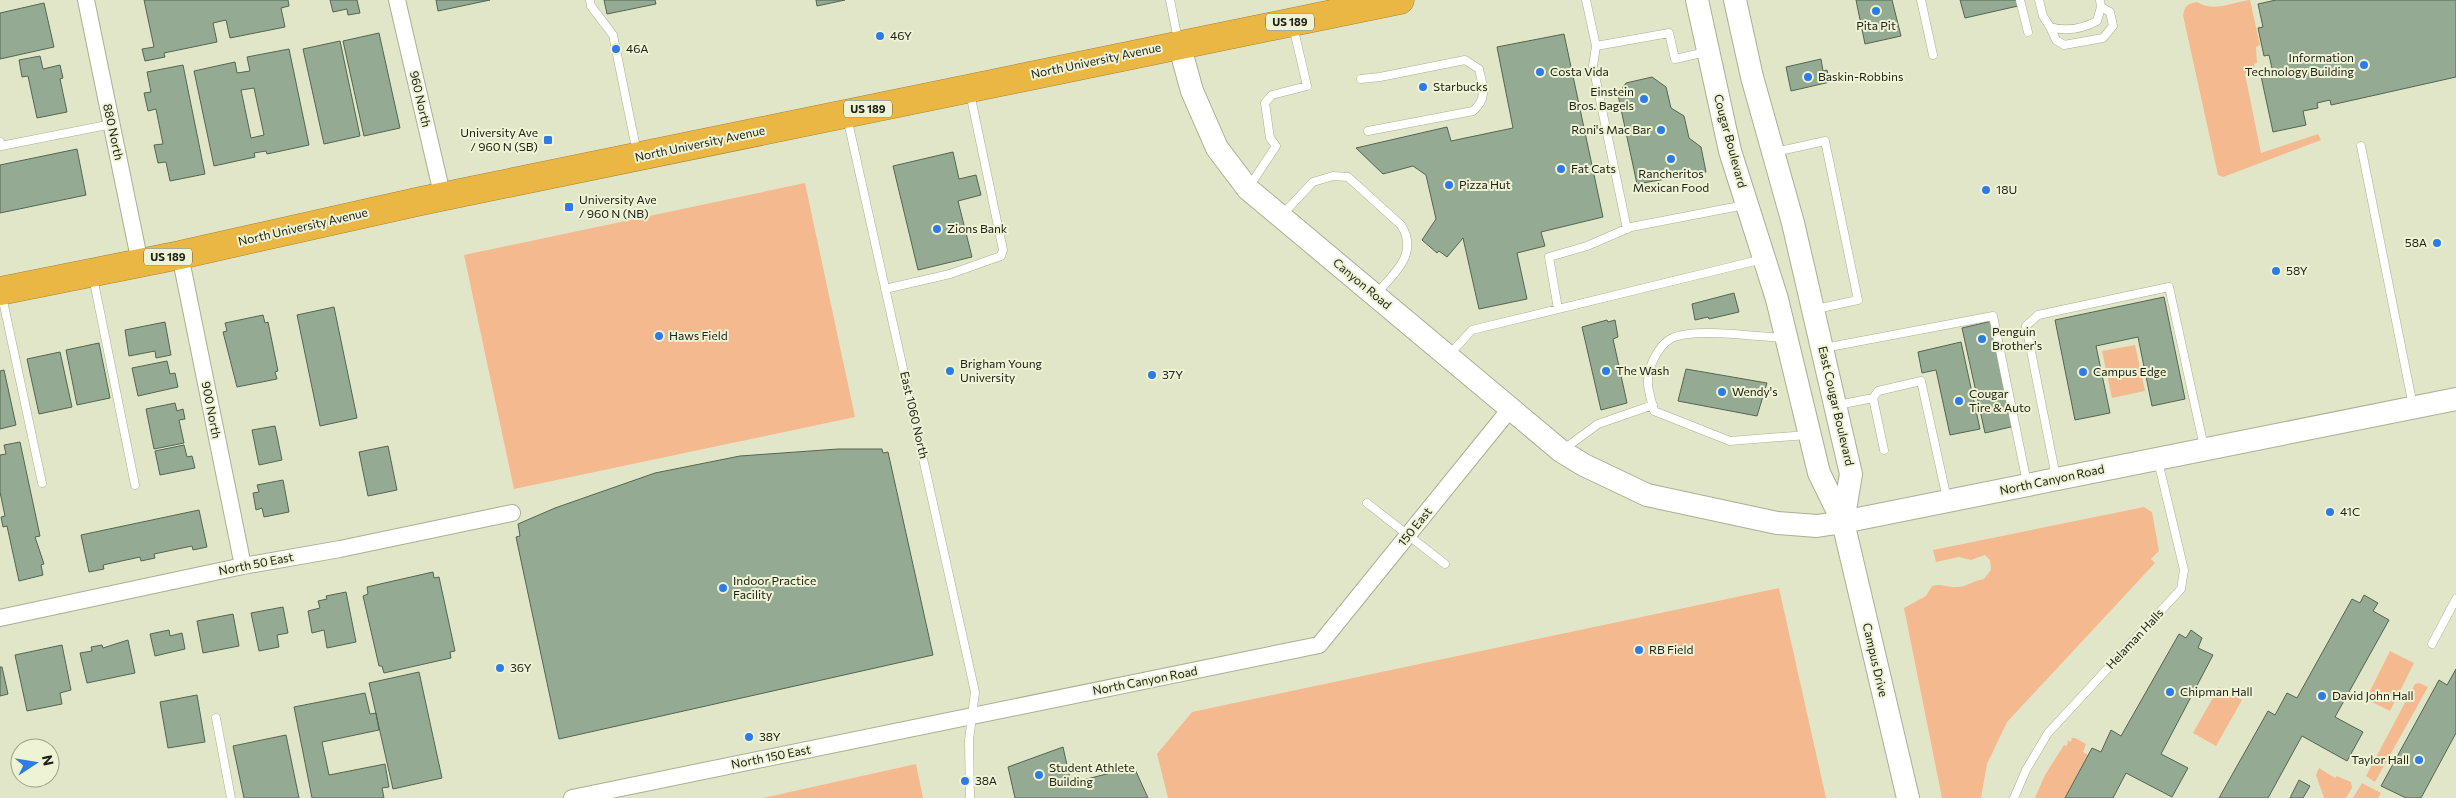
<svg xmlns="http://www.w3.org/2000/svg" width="2456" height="798" font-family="Commissioner,sans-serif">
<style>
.green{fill:#f5b990}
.building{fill:#95aa93;stroke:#536650;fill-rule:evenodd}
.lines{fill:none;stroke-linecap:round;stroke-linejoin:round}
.lane-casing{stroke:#abaf92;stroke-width:9}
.street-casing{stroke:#abaf92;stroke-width:18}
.secondary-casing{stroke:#abaf92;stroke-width:24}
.highway-casing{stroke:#a48335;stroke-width:29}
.lane{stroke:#fff;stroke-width:8}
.street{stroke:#fff;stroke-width:16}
.secondary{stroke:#fff;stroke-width:22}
.highway{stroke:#eab744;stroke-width:28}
.poi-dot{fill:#2c7be7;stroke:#eff3d5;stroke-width:2}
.labels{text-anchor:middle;stroke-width:4;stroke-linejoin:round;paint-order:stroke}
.shield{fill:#eff3d5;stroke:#606151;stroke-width:1}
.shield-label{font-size:11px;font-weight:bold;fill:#222318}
.poi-label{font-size:12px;fill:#222318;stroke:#eff3d5;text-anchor:start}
.street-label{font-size:12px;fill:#222318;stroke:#eff3d5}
</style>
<rect width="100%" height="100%" fill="#e2e6c8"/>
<path class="green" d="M2250,0L2260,45L2256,47L2257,63L2254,64L2255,70L2245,74L2261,153L2318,134L2321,140L2223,177L2218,175L2183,15C2185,5 2188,4 2197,2C2215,13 2231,2 2250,0Z
M805,183L855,417L514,489L464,255Z
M2135,345L2145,391L2112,398L2102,351Z
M2144,507L2152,512L2159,551L2151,559L2155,563L2007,722L1987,764L1981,798H1942L1904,608L1926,596L1932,586C1941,583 1948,588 1957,587C1967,587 1974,580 1984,579L1991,570L1990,560L1985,555L1971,560L1959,557L1936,562L1933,550Z
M1779,588L1826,798H1168L1157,754L1192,712Z
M2390,651L2414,663L2390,711L2366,699Z
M2419,683L2428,687L2375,782L2366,776L2415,684Z
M2219,687L2242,700L2216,746L2193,733Z
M2071,738H2075L2086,744L2083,752L2088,755L2065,798H2035L2045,775L2064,745L2067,746L2068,740L2070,742L2072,740Z
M916,764L923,798H763Z
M2319,768L2335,778L2337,776L2351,782L2352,788L2346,798H2324L2316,775Z
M2362,783L2381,793L2378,798H2353Z"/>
<path class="building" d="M144,0H288L289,6L281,8L285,27L230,38L226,20L213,23L217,42L164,53L165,57L145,61L142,49L154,47Z
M330,0H357L360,13L348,15L347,9L333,12Z
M436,0H490L438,11Z
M604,0H655L656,4L607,14Z
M816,0H845L817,6Z
M1856,0H1892L1901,36L1865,44Z
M1960,0H2017L2018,6L1965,18Z
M2276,0H2456V77L2331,105L2330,100L2317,103L2318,108L2303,111L2306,125L2273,132L2261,76L2273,73L2269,55L2264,56L2258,28L2263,27L2258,4Z
M44,3L54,47L0,59V13Z
M379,33L400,128L364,136L343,41Z
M1564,34L1603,217L1541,232L1545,246L1517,253L1527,299L1479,309L1463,238L1447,257L1439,251L1437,253L1422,240L1436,219L1426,175L1413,166L1383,174L1356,148L1447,127L1451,141L1513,128L1497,47Z
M340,41L360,136L324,144L303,49Z
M289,49L309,145L267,154L266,151L254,153L255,157L214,166L194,71L235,62L237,73L250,71L247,57ZM254,88L264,135L251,138L241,90Z
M40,56L43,69L60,65L63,78L60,79L67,112L37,118L28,76L22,77L19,60Z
M1821,59L1823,71L1827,70L1830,82L1791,91L1786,67Z
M183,65L205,174L170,181L166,162L158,163L154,145L163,144L156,109L148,111L144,93L151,92L147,72Z
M1652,77L1666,87L1671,108L1684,116L1689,138L1701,147L1706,172L1637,184L1618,95L1626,83Z
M77,149L86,195L0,213V165Z
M953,152L959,179L976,175L981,195L958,201L972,257L918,270L893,166Z
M1734,293L1739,312L1709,319L1708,317L1695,320L1692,304Z
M2164,297L2185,399L2152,406L2138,337L2096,346L2110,413L2075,420L2055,320Z
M334,307L357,418L320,426L297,315Z
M263,315L265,323L268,322L278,371L275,372L277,379L237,387L223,332L227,331L225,323Z
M1607,320L1608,322L1615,320L1618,337L1613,339L1627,403L1601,410L1582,327Z
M1992,321L2015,426L1985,433L1962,328Z
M165,322L171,355L156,358L155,351L129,356L125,330Z
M1961,342L1980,429L1950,435L1936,370L1922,373L1918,352Z
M99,343L110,398L77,405L66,350Z
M60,352L72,407L39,414L27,359Z
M167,361L170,374L175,373L178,387L138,396L132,368Z
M1686,369L1767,383L1757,416L1678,401Z
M4,370L16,425L0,429V371Z
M175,403L177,411L183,409L185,419L179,420L184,443L154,449L146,409Z
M275,426L282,460L259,465L252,430Z
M20,442L40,536L35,537L44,564L41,565L43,575L19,581L7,526L3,527L1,517L5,516L0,492V455L6,454L4,445Z
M184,445L187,457L192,456L195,468L160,475L155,451Z
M388,446L397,490L368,496L359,452Z
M838,449H882L883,453L888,452L933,655L559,739L516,537L520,536L518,524L555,508L655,473L740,456Z
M283,480L289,512L264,517L262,508L256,510L253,493L259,492L257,485Z
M199,510L207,547L193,550L192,546L154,554L155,558L141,561L140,557L103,565L104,569L89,572L81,535Z
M433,572L434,578L439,577L455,651L450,652L451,658L384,673L382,666H379L363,596L368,594L367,587Z
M346,592L356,642L327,648L324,630L312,633L308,611L320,608L318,601L327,599L326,596Z
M2364,595L2378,603L2373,611L2389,620L2335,717L2363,732L2347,761L2302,736L2268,798H2219L2268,711L2275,715L2287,693L2297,698L2352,599L2360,603Z
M283,607L288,633L277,635L279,647L259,651L251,613Z
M233,614L239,646L203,653L197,621Z
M169,630L170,636L182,633L185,649L155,656L150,634Z
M2191,630L2202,638L2198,648L2213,655L2161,754L2188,768L2172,797L2126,773L2113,798H2065L2092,748L2101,752L2111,730L2121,736L2179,634L2186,638Z
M128,640L135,673L87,683L80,653L92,651L91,647L102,645L103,648Z
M62,645L71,690L60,693L62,704L27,711L15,655Z
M0,667H2L8,694L0,696Z
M2456,669V733L2421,798H2406L2381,786L2439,680L2447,685Z
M419,672L442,778L393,789L369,683Z
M365,693L370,714L376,713L379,730L322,742L329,775L385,764L389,787L382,788L384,798H312L294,707Z
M197,695L205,742L168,748L160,702Z
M286,735L299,798H244L233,746Z
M1063,747L1071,783L1134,767L1148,798H1015L1008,767Z
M2299,780L2310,786L2303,798H2290Z"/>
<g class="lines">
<defs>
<path id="lane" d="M590,0L591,6L613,35L637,153
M1170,0L1178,40
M1586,0L1596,46L1669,33L1675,59L1706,52
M1921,0L1933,55
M2020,0L2028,32
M2039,0L2043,16L2050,27C2067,32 2082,29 2097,21L2101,7L2100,0
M2050,27L2056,40L2064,45L2103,38L2113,26L2110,12L2101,7
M1596,46L1593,66L1627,229
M1361,79L1380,77L1465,60L1479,69C1483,87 1488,98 1473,111L1368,131
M847,117L975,692L969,740L970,798
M0,142L1,146L112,124
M2361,146L2413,406
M1775,152L1825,141L1858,300L1816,309
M1249,187L1276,146L1270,138L1265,103L1272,95L1307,86L1293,26
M1282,215L1313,182L1333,176L1348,177L1401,225C1419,253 1395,273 1377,293
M93,277L135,485
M885,289L950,274L1001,256L1003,250L970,93
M2,296L42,483
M1558,309L1549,257L1587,246L1631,227L1745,205
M1785,338C1757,337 1695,327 1672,338C1657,346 1647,369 1648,385C1649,393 1652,403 1654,411L1730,441L1807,435
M1824,348L1993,316L2027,483
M1449,355L1472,330L1763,259
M1873,398L1878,391L1921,381L1947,499
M1838,405L1873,398L1884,450
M1564,449L1598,424L1653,405
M2056,477L2026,326L2038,315L2169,287L2204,447
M1367,503L1445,564
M2432,644L2456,599
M216,718L231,798
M2014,798L2026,770L2048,733L2181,589L2184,570L2158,461"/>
<path id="street" d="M86,0L140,263
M397,0L443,198
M180,255L243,566
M0,618L243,566L340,549L512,513
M572,798L1319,645L1510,409"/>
<path id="secondary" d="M1697,0L1730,151L1777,299L1819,473L1843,522L1908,798
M1735,0L1752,77L1793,223L1851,474L1843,522
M1179,44L1192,91L1217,148L1248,189L1561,451L1584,465L1647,495L1777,523L1817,526L1843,522L2456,399"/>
<path id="highway" d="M0,291L180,255L421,201L1400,0"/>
</defs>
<use href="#lane" class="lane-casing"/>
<use href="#street" class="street-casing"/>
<use href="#secondary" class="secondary-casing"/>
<use href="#highway" class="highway-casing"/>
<use href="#lane" class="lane"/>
<use href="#street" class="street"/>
<use href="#secondary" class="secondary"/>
<use href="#highway" class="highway"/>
</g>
<g class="poi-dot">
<circle cx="1876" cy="11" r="5"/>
<circle cx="880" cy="36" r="5"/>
<circle cx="616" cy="49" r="5"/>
<circle cx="2364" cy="65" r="5"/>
<circle cx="1540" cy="72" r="5"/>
<circle cx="1808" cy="77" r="5"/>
<circle cx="1423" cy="87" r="5"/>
<circle cx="1644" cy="99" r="5"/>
<circle cx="1661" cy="130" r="5"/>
<rect x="543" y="135" width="10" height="10" rx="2.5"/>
<circle cx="1671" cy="159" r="5"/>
<circle cx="1561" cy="169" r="5"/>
<circle cx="1449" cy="185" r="5"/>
<circle cx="1986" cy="190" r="5"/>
<rect x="564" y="202" width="10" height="10" rx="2.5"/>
<circle cx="937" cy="229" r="5"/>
<circle cx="2437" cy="243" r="5"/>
<circle cx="2276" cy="271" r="5"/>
<circle cx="659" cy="336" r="5"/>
<circle cx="1982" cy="339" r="5"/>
<circle cx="950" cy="371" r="5"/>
<circle cx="1606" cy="371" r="5"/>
<circle cx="2083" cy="372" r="5"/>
<circle cx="1152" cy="375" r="5"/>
<circle cx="1722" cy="392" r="5"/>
<circle cx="1959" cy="401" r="5"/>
<circle cx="2330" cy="512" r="5"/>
<circle cx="723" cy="588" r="5"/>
<circle cx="1639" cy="650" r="5"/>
<circle cx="500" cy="668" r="5"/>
<circle cx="2170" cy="692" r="5"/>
<circle cx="2322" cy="696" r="5"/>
<circle cx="749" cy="737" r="5"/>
<circle cx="2419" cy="760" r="5"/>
<circle cx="1039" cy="775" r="5"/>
<circle cx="965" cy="781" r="5"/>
</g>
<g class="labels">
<g class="shield">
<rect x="1266" y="13.5" width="48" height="17" rx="4"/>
<rect x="844" y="100.5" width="48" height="17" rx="4"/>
<rect x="144" y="248.5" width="48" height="17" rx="4"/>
</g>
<g class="shield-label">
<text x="1290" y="26">US 189</text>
<text x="868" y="113">US 189</text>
<text x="168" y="261">US 189</text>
</g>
<g class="poi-label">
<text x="1876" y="30" text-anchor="middle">Pita Pit</text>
<text x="890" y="40">46Y</text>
<text x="626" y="53">46A</text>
<text x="2354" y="62" text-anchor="end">Information<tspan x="2354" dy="14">Technology Building</tspan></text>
<text x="1550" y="76">Costa Vida</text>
<text x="1818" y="81">Baskin-Robbins</text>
<text x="1433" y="91">Starbucks</text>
<text x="1634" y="96" text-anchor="end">Einstein<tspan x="1634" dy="14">Bros. Bagels</tspan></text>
<text x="1651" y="134" text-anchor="end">Roni's Mac Bar</text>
<text x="538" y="137" text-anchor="end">University Ave<tspan x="538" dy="14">/ 960 N (SB)</tspan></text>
<text x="1571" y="173">Fat Cats</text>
<text x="1671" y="178" text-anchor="middle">Rancheritos<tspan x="1671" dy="14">Mexican Food</tspan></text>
<text x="1459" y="189">Pizza Hut</text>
<text x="1996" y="194">18U</text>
<text x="579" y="204">University Ave<tspan x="579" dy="14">/ 960 N (NB)</tspan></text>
<text x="947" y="233">Zions Bank</text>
<text x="2427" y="247" text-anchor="end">58A</text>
<text x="2286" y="275">58Y</text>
<text x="1992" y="336">Penguin<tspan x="1992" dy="14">Brother's</tspan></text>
<text x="669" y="340">Haws Field</text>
<text x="960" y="368">Brigham Young<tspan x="960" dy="14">University</tspan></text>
<text x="1616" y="375">The Wash</text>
<text x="2093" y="376">Campus Edge</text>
<text x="1162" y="379">37Y</text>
<text x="1732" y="396">Wendy's</text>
<text x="1969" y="398">Cougar<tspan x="1969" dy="14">Tire &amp; Auto</tspan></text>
<text x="2340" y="516">41C</text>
<text x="733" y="585">Indoor Practice<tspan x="733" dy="14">Facility</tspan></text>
<text x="1649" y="654">RB Field</text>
<text x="510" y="672">36Y</text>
<text x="2180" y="696">Chipman Hall</text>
<text x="2332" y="700">David John Hall</text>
<text x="759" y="741">38Y</text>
<text x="2409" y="764" text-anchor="end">Taylor Hall</text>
<text x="1049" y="772">Student Athlete<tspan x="1049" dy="14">Building</tspan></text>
<text x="975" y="785">38A</text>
</g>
<g class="street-label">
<text transform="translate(1096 61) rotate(-12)" y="4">North University Avenue</text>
<text transform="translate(420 99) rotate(77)" y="4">960 North</text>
<text transform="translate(113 132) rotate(78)" y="4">880 North</text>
<text transform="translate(1730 141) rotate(75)" y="4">Cougar Boulevard</text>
<text transform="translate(700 144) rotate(-12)" y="4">North University Avenue</text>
<text transform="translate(303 227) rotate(-13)" y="4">North University Avenue</text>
<text transform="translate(1362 284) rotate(40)" y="4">Canyon Road</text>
<text transform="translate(1836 406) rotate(77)" y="4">East Cougar Boulevard</text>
<text transform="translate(211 410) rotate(79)" y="4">900 North</text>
<text transform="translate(914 415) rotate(77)" y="4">East 1060 North</text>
<text transform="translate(2052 480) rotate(-12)" y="4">North Canyon Road</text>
<text transform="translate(1415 527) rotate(-51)" y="4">150 East</text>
<text transform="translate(256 564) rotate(-11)" y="4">North 50 East</text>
<text transform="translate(2135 639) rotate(-47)" y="4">Helaman Halls</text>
<text transform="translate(1875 660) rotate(77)" y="4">Campus Drive</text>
<text transform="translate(1145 681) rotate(-11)" y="4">North Canyon Road</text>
<text transform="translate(771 757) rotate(-11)" y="4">North 150 East</text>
</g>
</g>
<g transform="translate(35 763) rotate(78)"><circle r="24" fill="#eff3d5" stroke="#9da089"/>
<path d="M0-4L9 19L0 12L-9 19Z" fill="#2c7be7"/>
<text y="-8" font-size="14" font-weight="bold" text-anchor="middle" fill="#222318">N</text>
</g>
</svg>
